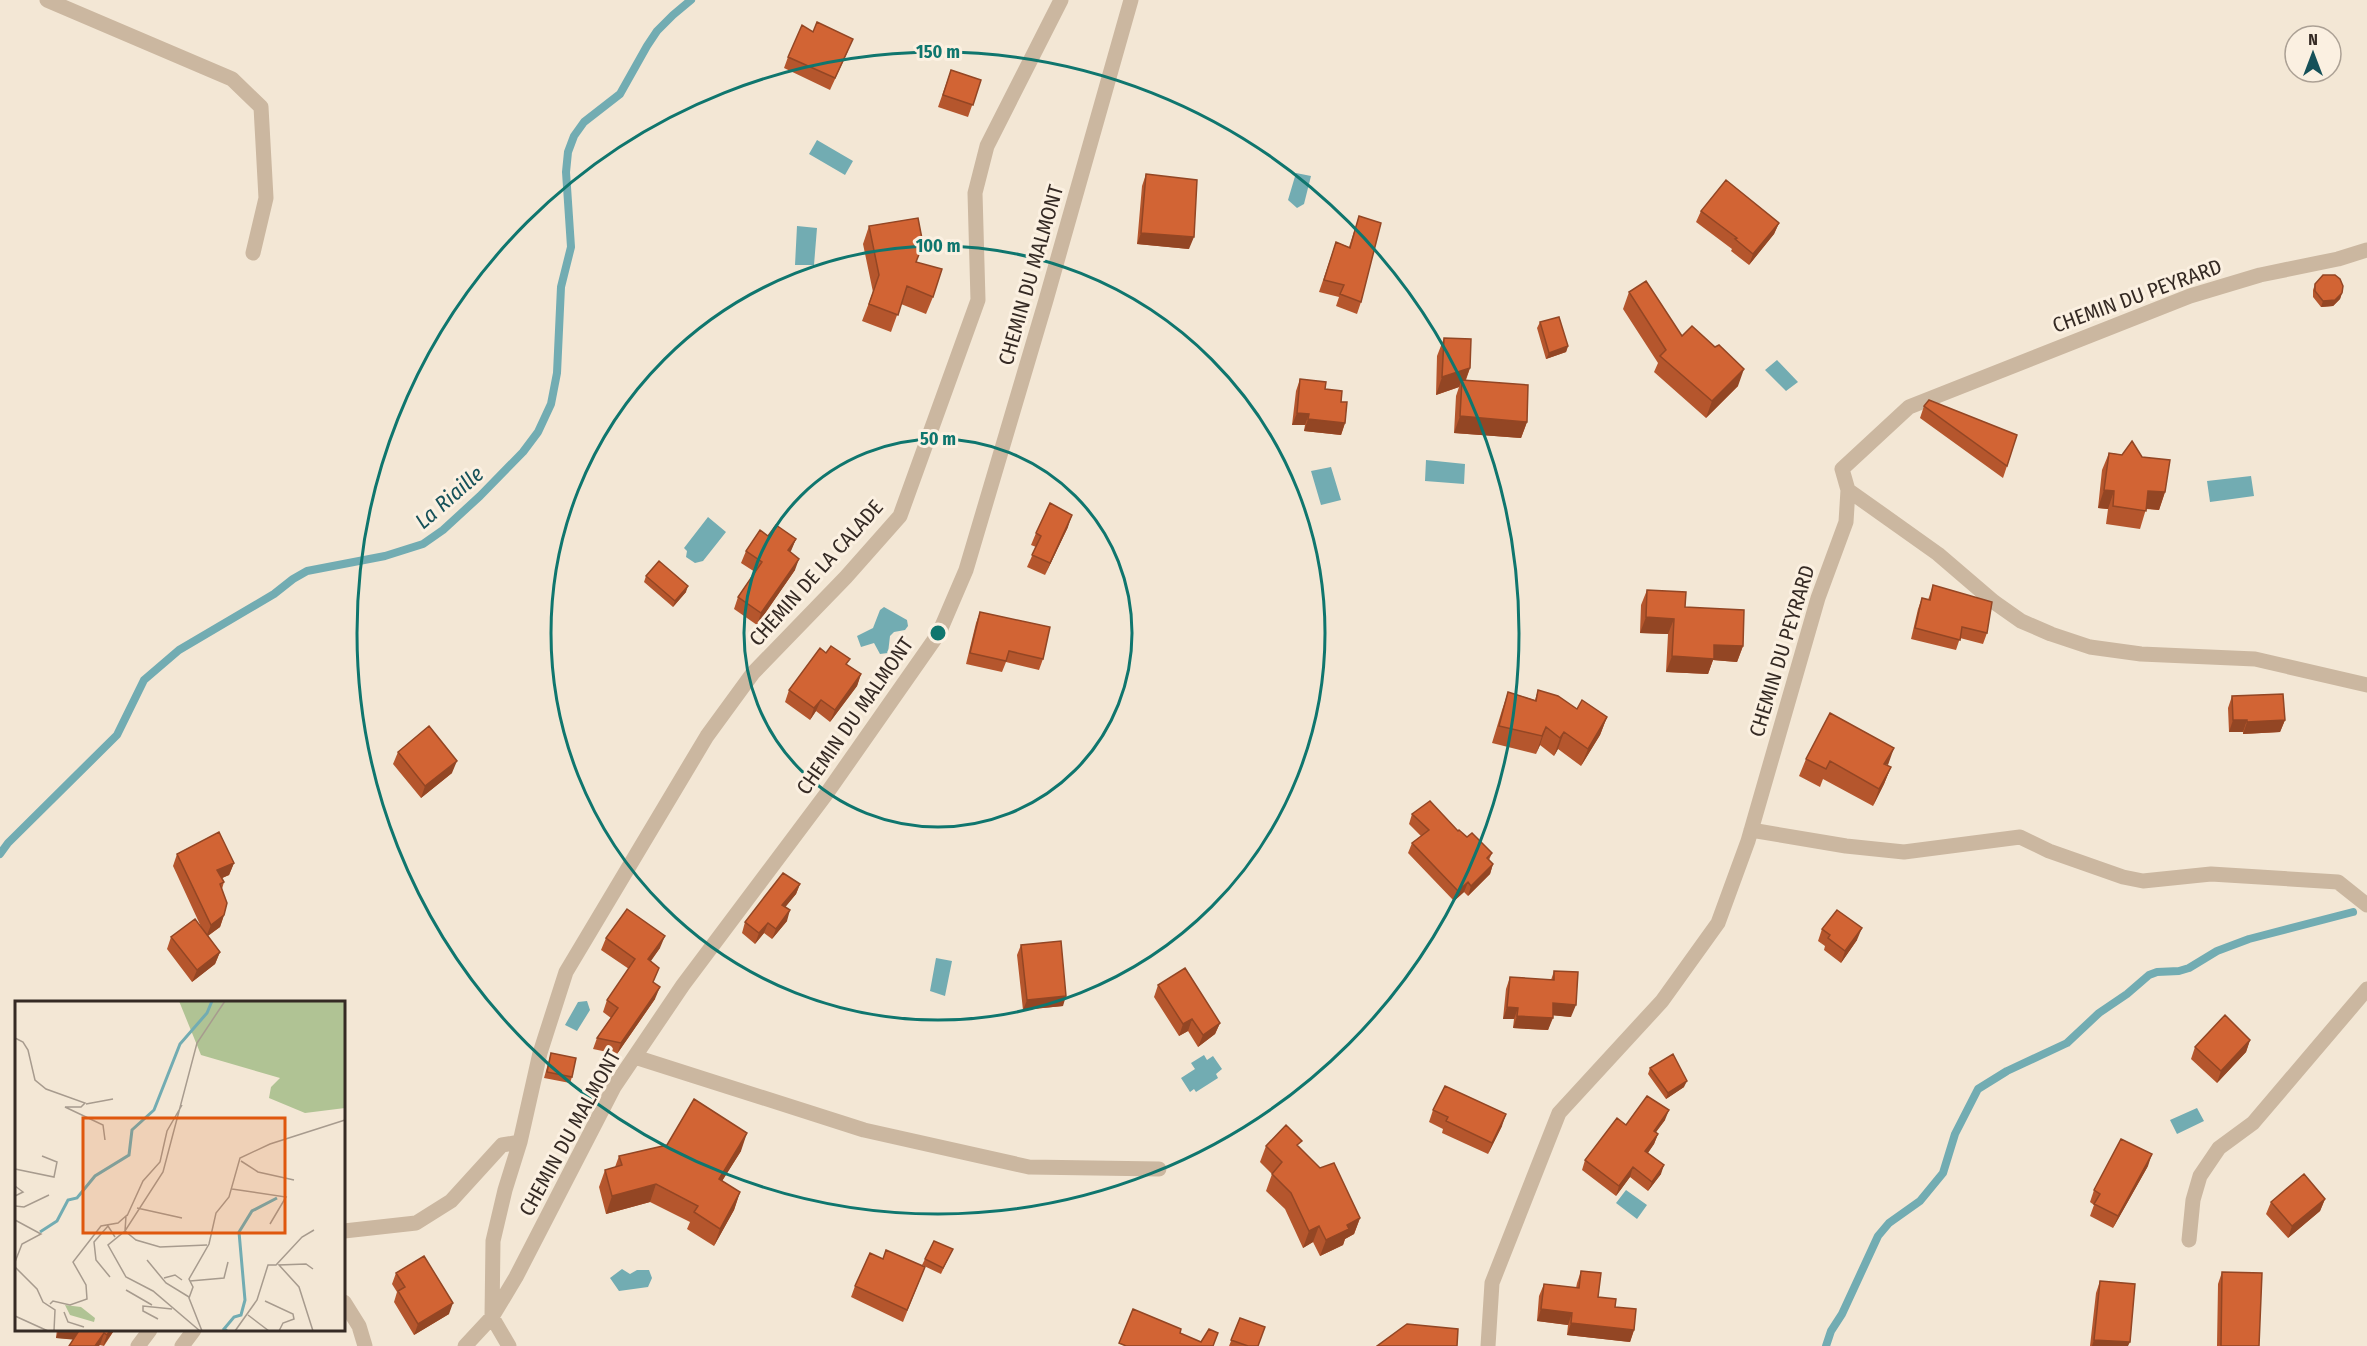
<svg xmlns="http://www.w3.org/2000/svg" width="2367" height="1346" font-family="'Fira Sans Condensed',sans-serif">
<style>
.water{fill:#72acb2}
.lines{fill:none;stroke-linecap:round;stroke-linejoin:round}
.stream{stroke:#72acb2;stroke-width:8}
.street{stroke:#cbb7a0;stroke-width:15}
.wall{fill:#b5562d}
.shaded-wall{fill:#934624}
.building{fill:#d26434;stroke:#934624;stroke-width:1.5}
.ring{fill:none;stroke:#0f766e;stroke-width:3}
.labels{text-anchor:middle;stroke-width:6;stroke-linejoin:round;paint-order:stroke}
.street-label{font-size:21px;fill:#352a24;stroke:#fbf0e1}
.water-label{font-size:22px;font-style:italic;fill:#165159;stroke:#fbf0e1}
.inset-river{fill:none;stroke:#72acb2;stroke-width:3}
.inset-road{fill:none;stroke:#a79b8e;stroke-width:1.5}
.view{fill:#df570d;fill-opacity:0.15;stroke:#df570d;stroke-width:3}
.inset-edge{fill:none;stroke:#352a24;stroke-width:3}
.centre{fill:#0f766e;stroke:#fbf0e1;stroke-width:3}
.ring-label{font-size:18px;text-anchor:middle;font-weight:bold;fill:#0f766e;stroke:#fbf0e1;stroke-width:6;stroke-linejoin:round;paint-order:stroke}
</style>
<rect width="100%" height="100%" fill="#f3e7d5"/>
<path class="water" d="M817,140L853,161L845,175L809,154Z
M1296,173L1311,176L1304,204L1297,208L1288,200Z
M797,226L817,228L814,265H795Z
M1777,360L1798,382L1786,391L1765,370Z
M1426,460L1465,464L1464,484L1425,481Z
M1331,467L1341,500L1321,505L1311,471Z
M2251,476L2254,496L2210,502L2207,481Z
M708,517L726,532L703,561L695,563L686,557L687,551L684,548Z
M884,607L907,620L908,626L905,630L894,632L890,636L888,653L880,654L874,643L861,647L857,636L873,628L880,610Z
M936,958L952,961L945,996L930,991Z
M587,1001L590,1010L577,1031L565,1025L578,1002Z
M1204,1055L1207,1060L1213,1056L1222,1069L1216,1074L1218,1078L1196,1092L1194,1089L1190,1092L1181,1078L1195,1069L1191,1063Z
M2197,1108L2204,1121L2177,1134L2170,1120Z
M1626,1190L1647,1205L1637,1219L1616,1203Z
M622,1269L630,1274L637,1270H649L652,1278L648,1287L619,1291L610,1278Z"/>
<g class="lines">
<path class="stream" d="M0,854L8,843L117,735L144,680L179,650L274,594L293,579L307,571L385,556L423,544L443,530L480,496L523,452L538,432L551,404L557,373L561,287L571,247L566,172L568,152L574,136L584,122L620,94L647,46L657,31L673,15L691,0
M1826,1346L1831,1331L1842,1314L1878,1236L1889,1223L1920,1201L1943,1173L1955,1134L1978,1089L2007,1071L2067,1043L2099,1013L2127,994L2149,975L2157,972L2179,971L2189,968L2217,951L2249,939L2353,912"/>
<path class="street" d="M47,0L232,79L261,107L266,198L253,253
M1848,490L1938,554L1994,602L2021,621L2051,634L2090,647L2141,654L2255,659L2367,685
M1751,830L1846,846L1904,852L2020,837L2049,851L2123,877L2143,881L2211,874L2338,882L2367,905
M635,1057L864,1130L1029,1167L1159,1169
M520,1142L540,1053L566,972L707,736L753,673L846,577L900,516L978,300L975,193L987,146L1061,0
M344,1231L416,1223L451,1201L502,1145L520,1142L505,1190L493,1241L492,1317L509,1346
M2189,1240L2193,1200L2200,1176L2219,1148L2253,1123L2367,989
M344,1302L359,1326L365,1346
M138,1346L150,1330
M182,1346L194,1330
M465,1346L492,1317L516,1277L614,1087L683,985L827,793L939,633L966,570L1046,300L1131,0
M1488,1346L1492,1283L1559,1113L1662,1001L1718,923L1748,841L1818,598L1846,522L1848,490L1842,469L1909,407L2190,296L2260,275L2338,259L2367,250"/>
</g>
<path class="wall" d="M848,51L830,90L784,68L788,57Z
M951,70L981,80L968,117L938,107Z
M1146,174L1189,249L1137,244L1142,186Z
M1701,211L1779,223L1774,234L1749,265L1731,251L1732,249L1696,222Z
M1359,216L1361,302L1357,314L1336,306L1339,297L1319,292L1336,242L1349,247Z
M869,226L916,262L933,297L926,314L901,304L891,332L862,321L873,292L863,244Z
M2315,284L2342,293L2340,299L2333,306L2321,307L2313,297V290Z
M1629,292L1682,336L1738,386L1706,418L1654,372L1658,363L1623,309Z
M1540,322L1568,346L1566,352L1546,359L1537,328Z
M1444,338L1470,368L1466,380L1527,422L1521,438L1454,433L1456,396L1459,387L1436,395L1437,356Z
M1300,379L1325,389L1341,402L1345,423L1341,435L1304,431L1305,425H1292L1296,391Z
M1924,406L2007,466L2003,478L1920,418Z
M2109,453L2142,457L2165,492L2159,510L2146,509L2140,529L2106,524L2108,509L2098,508L2102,470Z
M1068,527L1045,575L1027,567L1036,547L1031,545L1036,533Z
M768,536L796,539L790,552L795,570L757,625L734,609L738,597L755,572L741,563L746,551Z
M646,576L686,592L673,607L644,582Z
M1933,585L1987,633L1983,644L1960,638L1956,650L1911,639L1918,609L1922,598L1928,600Z
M1647,590L1685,607L1743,646L1737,662L1713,660L1708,674L1666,672L1668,634L1640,633L1641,605Z
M980,612L1043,659L1039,670L1006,662L1002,672L966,664L976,623Z
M826,653L847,665L861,674L857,686L830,722L816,711L810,720L785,702L789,690Z
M1538,690L1577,709L1607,717L1600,735L1581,766L1558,749L1554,756L1540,745L1536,754L1492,743L1502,710L1508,692L1535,700Z
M2232,696L2285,720L2280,732L2243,734V732H2229L2228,708Z
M398,752L452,773L421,798L393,764Z
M1806,759L1888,766L1891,767L1884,784L1873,806L1823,779L1820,787L1799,776Z
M1412,814L1458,831L1492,853L1489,860L1493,864L1490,874L1468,896L1464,892L1454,901L1408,853L1412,843L1421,836L1409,824Z
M177,854L234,863L229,875L222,878L224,882L222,889L224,915L220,927L208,936L220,952L215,964L192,982L167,949L171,937L203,931L173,866Z
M800,884L796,894L785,907L787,921L772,939L764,933L755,944L742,933L745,922Z
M1822,929L1857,940L1841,963L1824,950L1825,946L1818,941Z
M606,938L660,948L650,961L655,999L617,1054L593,1049L597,1038L611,1018L603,1012L607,1000L629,969L601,950Z
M1021,945L1063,1006L1023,1010L1017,955Z
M1554,971L1571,1017L1553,1015L1548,1030L1513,1028L1514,1019H1503L1506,989L1510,977L1551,980Z
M1158,985L1220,1023L1215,1034L1198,1047L1188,1031L1179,1036L1154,997Z
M2250,1040L2246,1052L2217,1083L2191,1059L2195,1047Z
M551,1053L572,1077L570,1083L544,1078Z
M1650,1068L1684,1087L1666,1099L1648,1074Z
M1433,1110L1502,1126L1488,1154L1442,1133L1443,1129L1429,1122Z
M1665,1120L1656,1132L1658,1134L1654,1144L1648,1153L1661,1174L1648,1191L1630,1177L1616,1196L1582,1170L1585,1160L1626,1125Z
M1266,1146L1299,1147L1360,1218L1354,1234L1345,1239L1343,1245L1320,1256L1313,1242L1303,1248L1285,1209L1266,1191L1272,1174L1260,1162Z
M741,1151L722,1181L740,1192L734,1210L714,1246L687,1229L690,1222L650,1202L606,1214L599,1187L605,1170L615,1167L619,1156Z
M2148,1166L2113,1228L2090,1216L2094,1205L2090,1202L2094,1190Z
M2325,1199L2320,1211L2288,1238L2266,1214L2271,1202Z
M950,1255L941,1274L922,1265L925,1259Z
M883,1259L925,1267L903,1322L851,1297L855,1286Z
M1581,1271L1598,1297L1615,1307L1634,1330L1630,1342L1567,1335L1568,1325L1537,1321L1539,1296L1544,1284L1576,1288L1577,1283Z
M2222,1272L2259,1346H2217L2218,1284Z
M396,1273L449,1314L414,1335L394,1302L397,1292L392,1284Z
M2100,1281L2128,1346H2090L2096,1293Z
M1240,1318L1258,1346H1229Z
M57,1329H115L104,1346L74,1339L56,1338Z"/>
<path class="shaded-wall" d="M1779,223L1774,234L1749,265L1753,254Z
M1141,233L1194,237L1189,249L1137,244Z
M2342,293L2340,299L2333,306L2321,307L2323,301Z
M1568,346L1566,352L1546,359L1549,353Z
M1470,368L1463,386L1462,380L1459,387L1436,395L1442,377Z
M1744,369L1738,386L1706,418L1712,401Z
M1297,413L1309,414L1305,425H1292Z
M1460,416L1527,422L1521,438L1454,433Z
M1308,419L1345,423L1341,435L1304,431Z
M2104,490L2114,491L2108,509L2098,508Z
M2148,491L2165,492L2159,510L2142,508Z
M1072,515L1068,527L1045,575L1050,563Z
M796,539L791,551L783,562L788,550Z
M799,559L795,570L757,625L761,613Z
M688,586L686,592L673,607L675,601Z
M1646,617L1674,619L1668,634L1640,633Z
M1714,645L1743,646L1737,662L1713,660L1708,674L1666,672L1672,656Z
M861,674L857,686L830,722L835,710Z
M821,700L816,711L810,720L814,708Z
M1607,717L1600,735L1581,766L1588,749Z
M2233,720H2247L2243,732H2229Z
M2285,720L2280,732L2243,734L2247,722Z
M1546,727L1540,745L1536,754L1542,736Z
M1564,732L1558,749L1554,756L1560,738Z
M1894,748L1888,765L1884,764Z
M457,761L452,773L421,798L425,786Z
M1891,767L1884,784L1873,806L1879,789Z
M234,863L229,875L213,882L217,870Z
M1493,864L1490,874L1468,896L1471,886Z
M1468,882L1464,892L1454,901L1458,891Z
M800,884L796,894L778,916L782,905Z
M790,910L787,921L772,939L776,929Z
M224,915L220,927L206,937L211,925Z
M768,923L764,933L755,944L759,933Z
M1862,928L1857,940L1841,963L1845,951Z
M665,936L660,948L644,971L648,959Z
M220,952L215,964L192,982L197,970Z
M660,987L655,999L617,1054L621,1043Z
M1066,996L1063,1006L1023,1010L1027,1000Z
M1553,1003L1576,1005L1571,1017L1549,1015Z
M1507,1007L1518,1008L1514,1019H1503Z
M1517,1016L1553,1018L1548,1030L1513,1028Z
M1192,1019L1188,1031L1179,1036L1183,1024Z
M1220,1023L1215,1034L1198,1047L1203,1035Z
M2250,1040L2246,1052L2217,1083L2221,1071Z
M1687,1081L1684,1087L1666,1099L1668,1093Z
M1669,1110L1665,1120L1650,1140L1654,1131Z
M1506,1114L1502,1126L1488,1154L1492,1143Z
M747,1133L741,1151L712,1197L719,1179Z
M1658,1134L1654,1144L1642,1161L1645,1151Z
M2152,1154L2148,1166L2113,1228L2118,1216Z
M1664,1165L1661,1174L1648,1191L1652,1182Z
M1633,1167L1630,1177L1616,1196L1619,1186Z
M656,1184L650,1202L606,1214L612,1196Z
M740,1192L734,1210L714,1246L720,1229Z
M2325,1199L2320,1211L2288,1238L2292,1226Z
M1360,1218L1354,1234L1345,1239L1343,1245L1320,1256L1326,1240L1347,1225Z
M1319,1226L1313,1242L1303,1248L1309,1231Z
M453,1303L449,1314L414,1335L418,1324Z
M1541,1309L1572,1313L1568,1325L1537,1321Z
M1571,1323L1634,1330L1630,1342L1567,1335Z
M59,1329H81L77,1340L56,1338Z
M111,1329H115L103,1346L107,1335Z
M104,1333L100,1345L99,1346H95Z
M2094,1340L2130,1342L2128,1346H2092Z"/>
<path class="building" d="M817,22L853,39L835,78L788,57L802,25L813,32Z
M951,70L981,80L973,105L943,95Z
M1146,174L1197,180L1194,237L1141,233Z
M1726,180L1779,223L1753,254L1735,239L1737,238L1701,211Z
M1359,216L1381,223L1361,302L1340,294L1344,285L1324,280L1336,242L1350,248Z
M918,218L923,244L916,262L942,269L933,297L907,286L898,315L869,304L879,275L869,226Z
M2323,275H2335L2340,279L2343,286L2342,293L2335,300L2323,301L2315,291V284Z
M1646,281L1682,336L1692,326L1715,347L1719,345L1744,369L1712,401L1660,356L1666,350L1629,292Z
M1559,317L1568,346L1549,353L1540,322Z
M1444,338L1471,339L1470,368L1442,377Z
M1300,379L1326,382L1325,389L1342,391L1341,402H1347L1345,423L1308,419L1309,414L1297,413Z
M1462,380L1528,385L1527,422L1460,416Z
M1929,400L2017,435L2007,466L1924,406Z
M2132,441L2142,457L2170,460L2165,492L2148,491L2146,511L2113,506L2114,491L2104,490L2109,453L2122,455Z
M1050,503L1072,515L1050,563L1032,555L1041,536L1036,533Z
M776,525L796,539L788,550L799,559L761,613L738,597L762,562L746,551L760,530L768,536Z
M659,561L688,586L675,601L646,576Z
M1933,585L1992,602L1987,633L1962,627L1960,640L1915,628L1922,598L1930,600Z
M1647,590L1686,592L1685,607L1744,610L1743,646L1714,645V659L1672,656L1674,619L1646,617Z
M980,612L1050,627L1043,659L1009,651L1006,661L970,653Z
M831,646L850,659L846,664L861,674L835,710L821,700L814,708L789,690L820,648L826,653Z
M1538,690L1558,696L1577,709L1582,700L1607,717L1588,749L1564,732L1560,738L1546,727L1542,736L1499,726L1508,692L1536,701Z
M2283,694L2285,720L2247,722V720H2233L2232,696Z
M1830,713L1894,748L1884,764L1891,767L1879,789L1830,761L1826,769L1806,759Z
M429,726L457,761L425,786L398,752Z
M1430,801L1458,831L1459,830L1467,837L1472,833L1492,853L1487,858L1493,864L1471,886L1468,882L1458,891L1412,843L1429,830L1412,814Z
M219,832L234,863L217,870L224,882L220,884L227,903L224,915L211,925L177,854Z
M783,873L800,884L782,905L790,910L776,929L768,923L759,933L745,922Z
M627,909L665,936L648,959L659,968L653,982L660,987L621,1043L597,1038L618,1008L607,1000L635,959L606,938Z
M1837,910L1862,928L1845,951L1828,938L1830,935L1822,929Z
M195,919L220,952L197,970L171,937Z
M1061,941L1066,996L1027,1000L1021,945Z
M1185,968L1220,1023L1203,1035L1192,1019L1183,1024L1158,985Z
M1554,971L1578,972L1576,1005L1553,1003V1018L1517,1016L1518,1008L1507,1007L1510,977L1554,980Z
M2225,1015L2250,1040L2221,1071L2195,1047Z
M551,1053L576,1058L572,1077L547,1072Z
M1673,1054L1687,1081L1668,1093L1650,1068Z
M1445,1086L1506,1114L1492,1143L1446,1121L1448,1117L1433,1110Z
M1647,1096L1669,1110L1654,1131L1658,1134L1645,1151L1664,1165L1652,1182L1633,1167L1619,1186L1585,1160L1617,1118L1626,1125Z
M694,1099L747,1133L719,1179L740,1192L720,1229L694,1212L698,1206L656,1184L612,1196L605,1170L622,1165L619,1156L667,1145Z
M1286,1125L1302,1141L1297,1145L1320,1168L1334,1163L1360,1218L1347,1225L1349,1229L1326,1240L1319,1226L1309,1231L1291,1193L1272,1174L1282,1162L1266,1146Z
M2121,1139L2152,1154L2118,1216L2094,1204L2100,1194L2094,1190Z
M2304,1174L2325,1199L2292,1226L2271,1202Z
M934,1241L953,1249L943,1268L925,1259Z
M886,1250L925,1267L907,1310L855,1286L870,1253L883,1259Z
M424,1256L453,1303L418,1324L398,1291L405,1287L396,1273Z
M1581,1271L1601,1273L1598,1297L1616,1299L1615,1307L1636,1309L1634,1330L1571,1323L1572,1313L1541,1309L1544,1284L1579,1288Z
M2222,1272L2262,1273L2259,1346H2221Z
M2100,1281L2135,1284L2130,1342L2094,1340Z
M1133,1309L1181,1329L1180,1333L1201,1342L1209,1329L1218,1333L1213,1346H1126L1119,1343Z
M1240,1318L1265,1327L1258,1346H1248L1231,1340Z
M1407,1324L1458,1329L1457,1346H1377Z
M80,1329H111L107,1335L104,1333L95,1346H69Z"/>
<g class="ring">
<circle cx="938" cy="633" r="194"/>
<circle cx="938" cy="633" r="387"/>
<circle cx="938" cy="633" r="581"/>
</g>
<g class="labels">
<g class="street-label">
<text transform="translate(1031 275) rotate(-74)" y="7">CHEMIN DU MALMONT</text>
<text transform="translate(2137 296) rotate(-20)" y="7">CHEMIN DU PEYRARD</text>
<text transform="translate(816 573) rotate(-48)" y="7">CHEMIN DE LA CALADE</text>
<text transform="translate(1782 651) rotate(-73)" y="7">CHEMIN DU PEYRARD</text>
<text transform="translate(855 716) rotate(-55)" y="7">CHEMIN DU MALMONT</text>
<text transform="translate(570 1133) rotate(-61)" y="7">CHEMIN DU MALMONT</text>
</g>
<g class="water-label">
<text transform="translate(449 497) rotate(-41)" y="8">La Riaille</text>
</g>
</g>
<g transform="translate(15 1001)">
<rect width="330" height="330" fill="#f3e7d5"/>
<path d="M164,0H330V107L290,112L254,97L256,86L265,77L186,54ZM50,304L66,306L80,317L79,321L55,314Z" fill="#b0c394"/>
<path class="inset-river" d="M25,231L42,220L53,199L62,197L80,175L114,154L117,129L139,109L165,43L192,12L197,0M212,330L209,328L219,316L226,314L230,299L224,231L237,210L262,197"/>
<path class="inset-road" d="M0,37L8,41L13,49L20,79L31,88L70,102L66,106H50L88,124L90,139M71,103L98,98M226,160L243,171L279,179M0,168L39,176L42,161L27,155M0,185L8,191L0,195M217,188L271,196L255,223M0,205L9,206L34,194M122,207L167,217M112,215L128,180L145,161L152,130L167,104M0,219L26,233L7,243L0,261M132,259L151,282L174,296M0,266L22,288L28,301L40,309L39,330M95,276L81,259L79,241L93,225L100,236M149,277L160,274L167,279M175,280L209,277L213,261M111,289L137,304M250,300L278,313L279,318L268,322L264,330M35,303L38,300L55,304L72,298L71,284L58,261L86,225L103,222L111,215L110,230L121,239L145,246L192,244M49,311L53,321L69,326M233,314L254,330M0,315L33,330M143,318L128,310V305L157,308M185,330L138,290L111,276L93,244L110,230L148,171L182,42L210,0M187,330L174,297L178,286L174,278L194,243L201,212L214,196L225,157L255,143L330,119M220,330L242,299L253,264H261L287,236L299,229M298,330L284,286L264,264L291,263L298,268"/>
<path class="view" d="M68,117H270V232H68Z"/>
<rect width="330" height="330" class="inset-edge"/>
</g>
<circle cx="938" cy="633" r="9" class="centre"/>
<g class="ring-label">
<text x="938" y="58">150 m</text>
<text x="938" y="252">100 m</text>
<text x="938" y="445">50 m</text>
</g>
<g transform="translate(2313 54)"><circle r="28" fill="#fbf0e1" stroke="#aca195" stroke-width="1.5"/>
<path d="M0-4.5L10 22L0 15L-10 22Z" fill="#165159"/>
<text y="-9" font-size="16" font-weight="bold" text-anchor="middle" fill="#352a24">N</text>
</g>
</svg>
